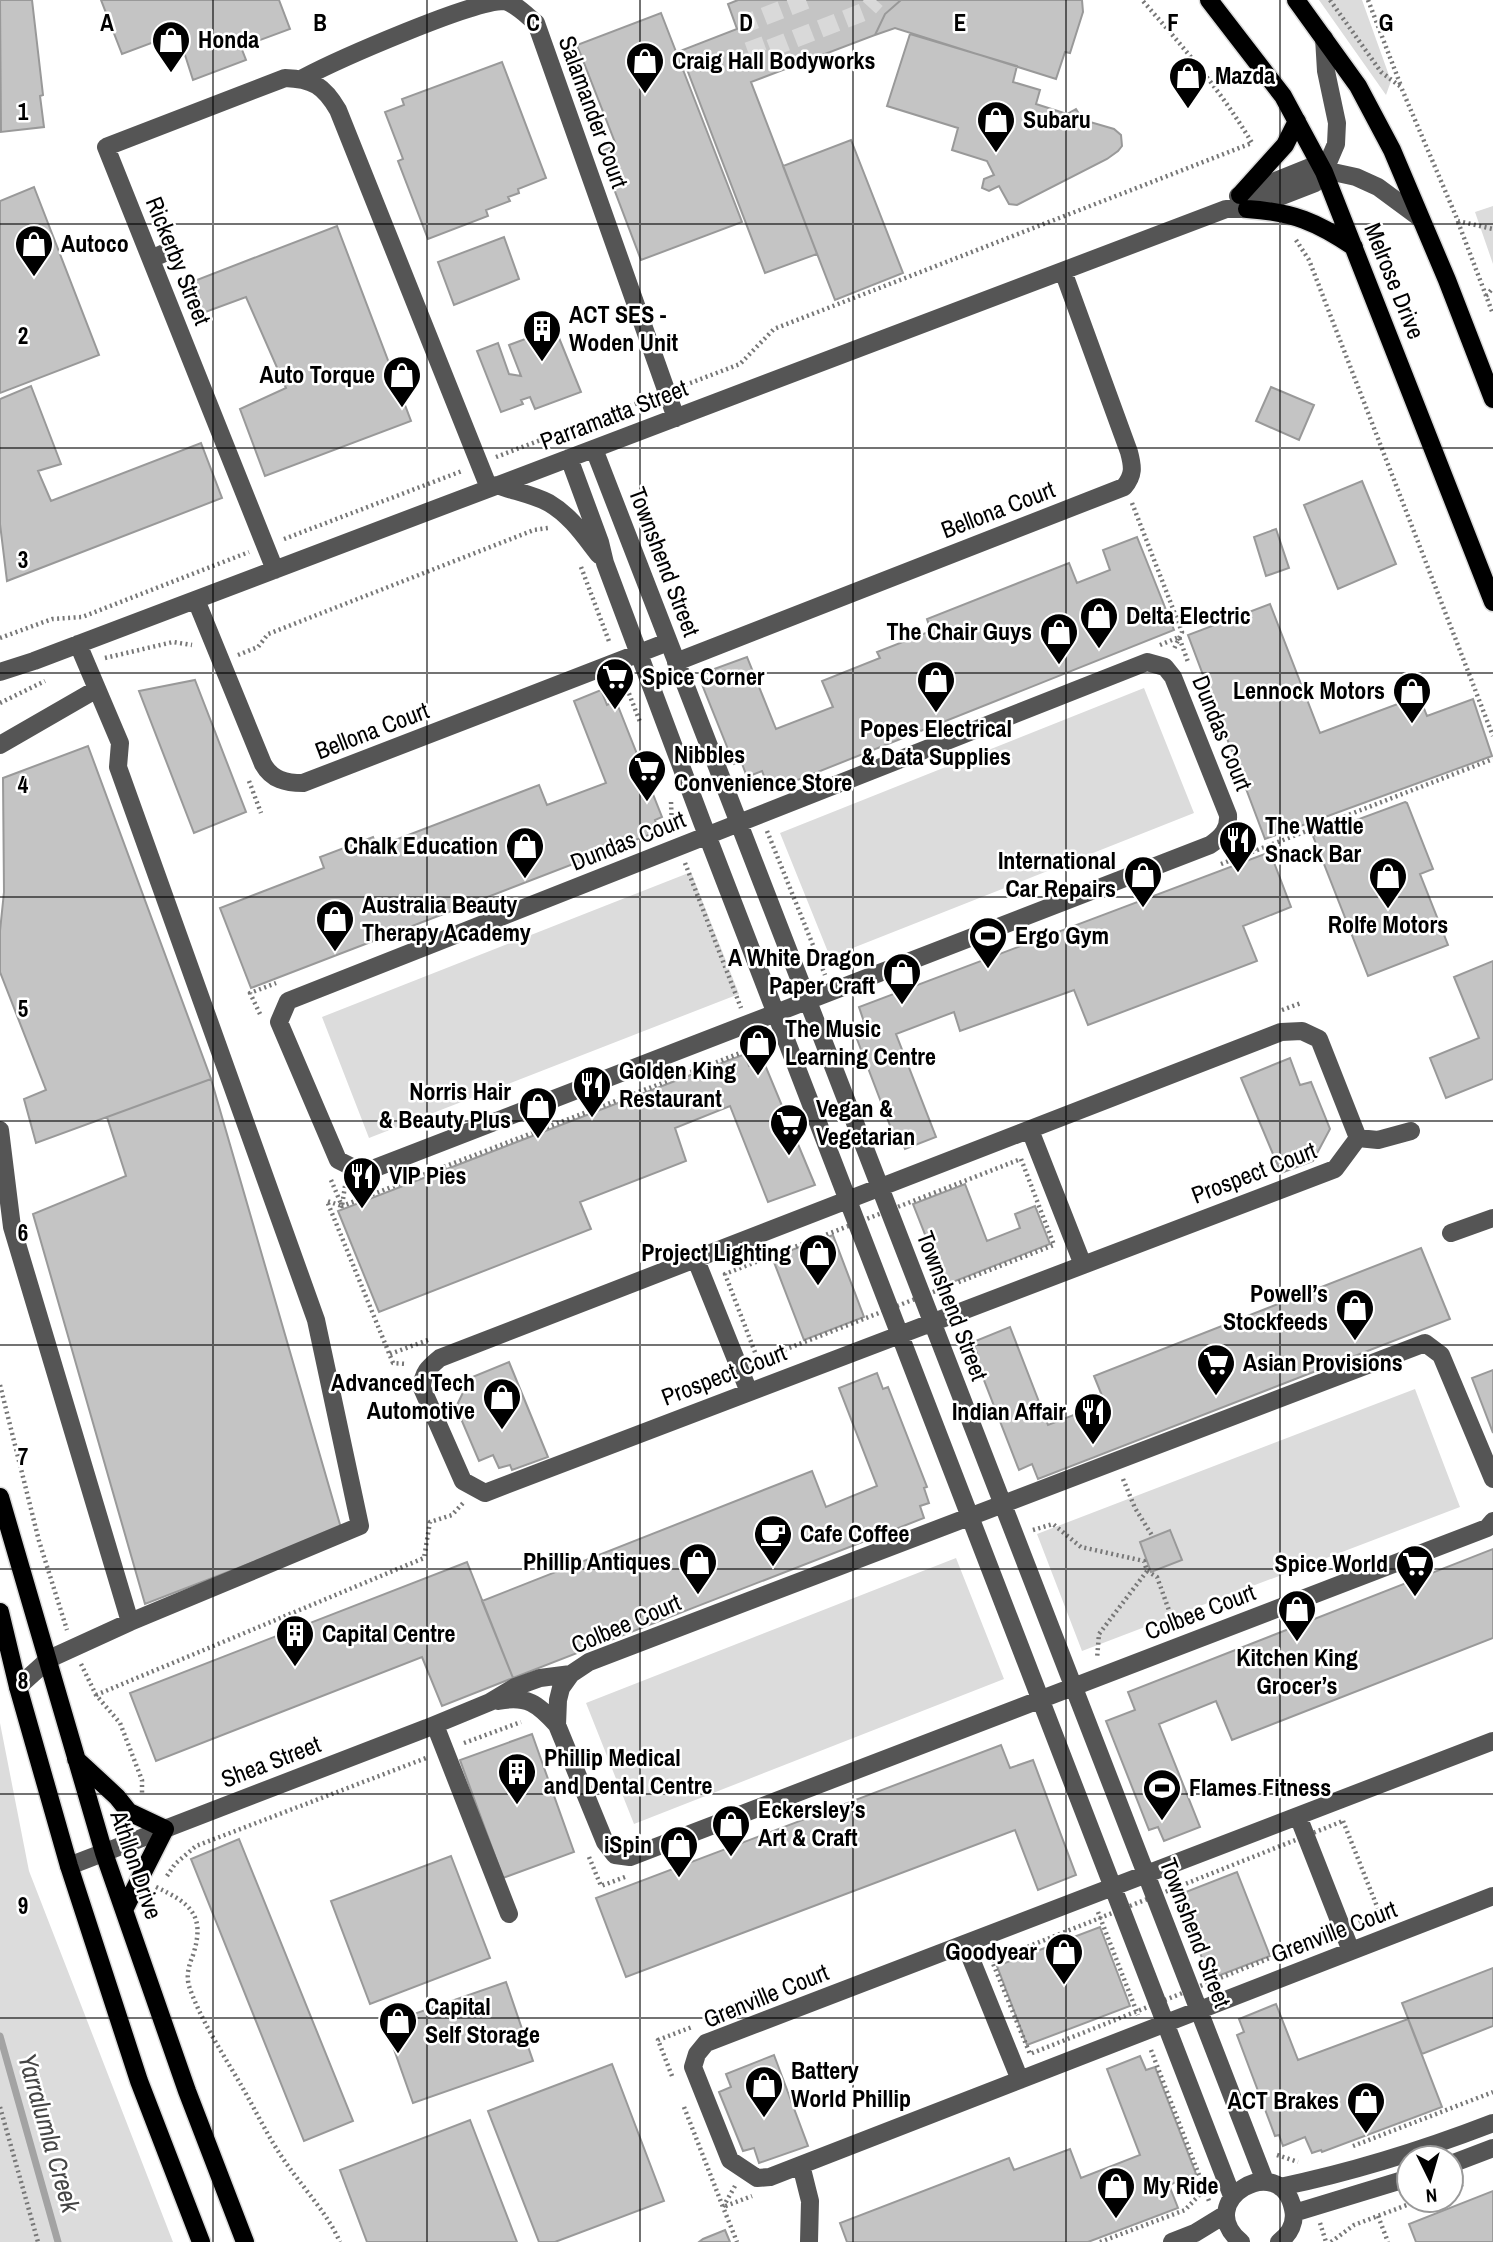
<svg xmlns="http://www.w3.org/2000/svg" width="1493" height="2242" font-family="'Archivo Narrow',sans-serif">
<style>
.green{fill:#dcdcdc}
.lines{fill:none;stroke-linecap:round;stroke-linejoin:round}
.stream{stroke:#a3a3a3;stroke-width:7}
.building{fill:#c4c4c4;stroke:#999;stroke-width:2}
.minor-tunnel{stroke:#d9d9d9;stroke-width:18;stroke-dasharray:18 9;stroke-linecap:butt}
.major-casing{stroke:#dbdbdb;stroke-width:21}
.path{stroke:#777;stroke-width:4.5;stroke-dasharray:2 3.5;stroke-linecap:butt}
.minor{stroke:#555;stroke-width:18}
.major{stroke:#000;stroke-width:18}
.grid{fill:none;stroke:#000;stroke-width:2;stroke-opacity:0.55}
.labels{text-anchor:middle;stroke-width:5;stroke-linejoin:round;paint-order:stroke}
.poi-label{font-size:24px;font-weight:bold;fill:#000;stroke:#fff;text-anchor:start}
.street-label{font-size:24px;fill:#000;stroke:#fff}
.water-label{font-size:26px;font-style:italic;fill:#444;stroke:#fff}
.grid-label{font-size:23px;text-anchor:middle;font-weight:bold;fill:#000;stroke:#fff;stroke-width:5;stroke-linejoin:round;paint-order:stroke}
</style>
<rect width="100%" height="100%" fill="#fff"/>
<path class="green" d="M1319,0H1362L1391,81L1386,95Z
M1493,206V264L1475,212Z
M1144,688L1194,813L830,957L780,833Z
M691,872L739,994L369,1138L322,1017Z
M1415,1389L1460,1507L1082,1651L1037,1534Z
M956,1558L1004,1679L634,1824L586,1703Z
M0,1723L29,1871L173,2242H0Z"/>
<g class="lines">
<path class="stream" d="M0,2036L58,2242"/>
</g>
<path class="building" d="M0,0H32L43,95L40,96L44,127L1,132Z
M101,0H279L290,29L241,47L246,60L193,80L178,33L122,54Z
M738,0H901L885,14L875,35L751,82L817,254L765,273L680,51L737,29L728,4Z
M901,0H1082L1083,12L1070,53L1065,52L1056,79L895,28L875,35L885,14Z
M661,13L742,222L641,260L600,152L616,145L577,45Z
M910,34L1017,66L1013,82L1040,90L1036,104L1067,114L1076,109L1083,120L1114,129L1121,135L1122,146L1118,151L1107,159L1017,205L1009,204L999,186L989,191L982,188L984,179L994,175L987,161L952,150L958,128L887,106Z
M502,62L546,178L518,189L519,193L508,197L510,201L486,210L488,216L428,239L398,161L403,159L385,112L404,105L402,99Z
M851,140L903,273L835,300L783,166Z
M34,187L99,355L0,393V201Z
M337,226L411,421L265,476L240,409L286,388L246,297L200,314L189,283Z
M504,237L519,279L454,305L438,262Z
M555,328L581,392L535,409L530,397L521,400L523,404L501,412L477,351L498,343L509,374L521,376L509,345Z
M31,386L61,464L38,471L51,501L201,443L222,498L7,581L0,524V399Z
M1271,387L1314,405L1299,440L1256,421Z
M1362,481L1396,564L1338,589L1304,505Z
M1276,529L1289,568L1266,576L1254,537Z
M1137,537L1174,630L770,791L762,771L747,777L741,761L734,764L701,682L717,675L714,669L747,657L776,729L833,707L822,681L880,658L877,652L931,631L927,619L1069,563L1077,583L1110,570L1103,550Z
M1270,604L1320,733L1419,696L1427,716L1473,699L1492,756L1265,839L1188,635Z
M195,680L246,812L194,833L139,691Z
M601,690L607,705L616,701L662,817L655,820L659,831L251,988L220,908L324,868L320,857L373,837L377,847L539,785L547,805L606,783L574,701Z
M88,746L211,1079L36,1143L24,1099L46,1090L0,972V931L4,892L3,778Z
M1405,802L1407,803L1433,869L1420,874L1448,945L1368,976L1313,836Z
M1270,852L1291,907L1243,926L1257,961L1088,1025L1074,990L960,1031L954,1012L896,1034L936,1137L905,1149L899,1134L894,1136L852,1026L864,1022L859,1007Z
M1493,961V1079L1446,1098L1430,1058L1479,1038L1454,977Z
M745,1054L749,1066L763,1060L815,1185L768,1202L730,1106L675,1128L686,1161L580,1202L591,1229L379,1312L338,1211Z
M1290,1058L1300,1085L1311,1082L1330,1129L1313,1161L1281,1173L1241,1078Z
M211,1079L341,1528L145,1604L33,1214L126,1176L107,1117Z
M965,1184L987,1241L1020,1228L1015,1214L1035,1206L1050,1244L945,1285L913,1204Z
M833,1235L864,1317L804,1340L772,1257Z
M1421,1248L1450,1319L1038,1479L1032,1464L1019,1470L975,1357L978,1356L973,1342L1010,1327L1048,1425L1105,1403L1094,1376Z
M509,1362L548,1457L512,1470L510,1465L499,1468L493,1455L479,1461L456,1407L470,1378Z
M1493,1370V1433L1472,1378Z
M877,1373L883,1389L888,1387L927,1487L924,1488L929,1503L920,1506L924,1518L513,1678L482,1601L812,1471L826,1507L877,1486L839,1388Z
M1170,1530L1182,1560L1151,1572L1140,1542Z
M1493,1549V1638L1232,1740L1216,1701L1159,1724L1200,1827L1164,1841L1158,1827L1149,1830L1106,1721L1135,1710L1128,1692Z
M467,1562L513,1678L442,1706L422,1657L156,1761L130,1693Z
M532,1734L574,1852L503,1878L460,1760Z
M1001,1745L1010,1768L1033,1760L1076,1875L1038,1890L1015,1830L626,1977L596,1898Z
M239,1839L353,2121L304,2141L191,1859Z
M451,1856L490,1958L370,2004L331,1901Z
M1237,1872L1270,1956L1210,1979L1178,1895Z
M1100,1927L1130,2006L1027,2045L997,1966Z
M1493,1968V2026L1422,2054L1402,2003Z
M506,1982L533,2061L413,2103L385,2024Z
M1276,2004L1298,2060L1408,2019L1442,2107L1322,2152L1321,2150L1312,2153L1305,2137L1283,2146L1279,2135L1275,2136L1237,2035L1244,2032L1239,2019Z
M774,2055L808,2146L759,2163L754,2148L743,2151L719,2092L731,2087L726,2074Z
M1140,2056L1146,2070L1155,2067L1196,2174L1169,2185L1178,2208L1088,2242H847L840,2223L1009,2158L1014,2170L1070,2149L1081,2178L1140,2155L1107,2069Z
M612,2064L664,2201L555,2242H539L488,2111Z
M470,2120L517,2242H367L340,2170Z
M1493,2191V2242H1416L1409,2224Z
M725,2230L730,2242H699L703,2239Z"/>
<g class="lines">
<path class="minor-tunnel" d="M806,0L747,23L758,53L866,11L876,0"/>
<defs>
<path id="major" d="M1209,0L1283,96L1324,172L1493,602
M1296,0L1358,86L1392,150L1447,280L1493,399
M1240,195L1285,145L1297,121
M1247,209C1293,212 1317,222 1354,247
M0,1497L104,1853L187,2091L245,2242
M0,1612L18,1687L69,1866L139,2081L201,2242
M76,1759L117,1797L129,1812L165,1829L124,1910"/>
</defs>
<use href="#major" class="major-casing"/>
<path class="path" d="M1330,0L1381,72L1401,87L1458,221L1493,229
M1368,0L1401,86
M1458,222L1493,314
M1296,240L1309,260L1493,736
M1486,296L1493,288
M685,385L740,364L774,329L1252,143C1220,89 1183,47 1142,0
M496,457L648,399
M1132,503L1182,632L1173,651
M284,539L462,471
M581,567L610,644
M0,638L52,619L82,617L249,552
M1160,645L1179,637L1188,662
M238,655L258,647L268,634L534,530L548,528
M105,658L173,642L192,645
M623,678L640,722
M0,703L45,681
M249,781L261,813
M671,802L672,828
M1247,829L1255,851
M767,831L825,975
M685,863L741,1008
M1221,864L1493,759
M1282,1010L1301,1003
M260,1014L250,993L276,983
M754,1042L756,1047L770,1058
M1021,1159L1054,1245L758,1360L725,1274Z
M331,1180L342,1206L756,1047
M345,1186L342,1206L327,1201L393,1363L407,1364
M390,1354L428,1340
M0,1385L39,1541L67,1630
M1123,1479L1135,1508L1153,1537
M1033,1530L1053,1524L1081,1547L1144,1561L1147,1571L1099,1634L1097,1659
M1147,1571L1157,1577L1175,1627
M81,1664L96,1695L120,1723L142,1780V1796
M96,1695L424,1558L430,1522L452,1515L464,1502
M464,1743L521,1722
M1343,1821L1380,1914L1030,2054L992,1961Z
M589,1857L601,1886L625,1877
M167,1876L175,1864L196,1846L426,1758
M156,1887C190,1903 206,1915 193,1955C189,1965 186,1975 189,1986C200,2019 223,2054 241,2085C256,2111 269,2139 286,2163C304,2189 327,2213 340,2242
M1098,1912L1138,2015
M1151,2050L1209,2201
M672,2076L658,2040L692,2027
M0,2107L38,2242
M684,2107L723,2207L752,2196
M1353,2146L1493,2092
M1277,2155L1298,2162
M735,2186L723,2207L737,2242
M1451,2188L1463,2184
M1378,2216L1388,2242
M1320,2223L1326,2242
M1100,2242L1185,2210L1206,2188
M1331,2242L1354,2225L1420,2200"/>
<path class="minor" d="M303,78C337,60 473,0 505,1C517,5 526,15 536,23L676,418
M1238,196L1310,167L1356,177L1378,187L1420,218
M151,259L171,250
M594,449L1265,2181
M569,458L600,542L605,563L702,822L1232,2196
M497,485C513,491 534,495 549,503C571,516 584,536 599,555
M275,570L106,147L285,78C313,79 324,86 338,110L489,488
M196,600L263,764C272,780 286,783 303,783L668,642
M676,662L1124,487C1134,475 1133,467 1129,452L1063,271
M1147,662L1165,667L1173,677L1228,815C1229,829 1222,837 1210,845L370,1170H358L338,1160L279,1022L288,1001Z
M0,672L34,661L1226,209H1247L1274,199L1315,183L1324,172L1336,144L1337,123L1326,71L1324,38
M0,745L97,689
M1302,1031L1319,1039L1358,1138L1335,1169L485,1493L463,1481L422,1388C422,1373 429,1367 440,1358L1281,1032Z
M0,1130L12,1227L130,1622
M1030,1130L1083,1265
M1358,1138L1378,1140L1411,1131
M1451,1233L1493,1218
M696,1260L749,1392
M1493,1479L1441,1355L1425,1343L589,1662L571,1674L561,1688L558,1700L557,1725L605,1842L615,1855L630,1857L1487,1528L1493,1521
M18,1687L49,1659L130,1622L360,1526L316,1320L118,767L120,743L78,644
M498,1701C527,1695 538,1704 557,1725
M435,1725L509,1914
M1493,1741L706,2043L697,2054L693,2067L730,2160L757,2178L770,2177L1493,1896
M1298,1816L1351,1951
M69,1866L427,1728L490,1702L515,1687L540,1678L571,1674
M965,1944L1020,2080
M1451,2164L1493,2148
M801,2165L810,2201L809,2242
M1280,2187C1353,2172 1423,2150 1493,2123
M1294,2213L1409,2178
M1172,2242L1195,2233L1226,2214
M1241,2242C1191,2201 1281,2149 1293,2209C1296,2222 1290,2234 1279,2242"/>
<use href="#major" class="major"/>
</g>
<path class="grid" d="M213,0V2242M427,0V2242M640,0V2242M853,0V2242M1066,0V2242M1280,0V2242M0,224H1493M0,448H1493M0,673H1493M0,897H1493M0,1121H1493M0,1345H1493M0,1569H1493M0,1794H1493M0,2018H1493"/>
<defs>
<symbol id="shop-pin" viewBox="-11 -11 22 30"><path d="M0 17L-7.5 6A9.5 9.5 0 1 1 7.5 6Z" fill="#000" stroke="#fff"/><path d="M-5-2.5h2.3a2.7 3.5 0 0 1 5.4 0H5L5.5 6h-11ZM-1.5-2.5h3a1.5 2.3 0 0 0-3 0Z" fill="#fff"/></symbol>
<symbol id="building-pin" viewBox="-11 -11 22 30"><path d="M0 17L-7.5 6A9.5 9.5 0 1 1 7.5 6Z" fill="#000" stroke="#fff"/><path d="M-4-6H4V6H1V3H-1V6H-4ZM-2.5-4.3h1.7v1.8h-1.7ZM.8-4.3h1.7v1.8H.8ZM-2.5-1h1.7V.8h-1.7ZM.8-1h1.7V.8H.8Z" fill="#fff"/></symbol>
<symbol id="supermarket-pin" viewBox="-11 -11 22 30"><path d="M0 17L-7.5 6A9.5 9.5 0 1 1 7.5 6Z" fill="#000" stroke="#fff"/><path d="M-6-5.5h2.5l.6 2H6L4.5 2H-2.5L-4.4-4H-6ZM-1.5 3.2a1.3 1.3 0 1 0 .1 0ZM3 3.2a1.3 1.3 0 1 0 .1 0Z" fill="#fff"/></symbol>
<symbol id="restaurant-pin" viewBox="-11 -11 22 30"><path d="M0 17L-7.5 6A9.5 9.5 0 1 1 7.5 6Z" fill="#000" stroke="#fff"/><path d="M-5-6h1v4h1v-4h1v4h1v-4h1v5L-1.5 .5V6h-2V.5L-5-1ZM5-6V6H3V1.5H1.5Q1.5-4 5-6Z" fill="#fff"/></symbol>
<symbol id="stadium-pin" viewBox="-11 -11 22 30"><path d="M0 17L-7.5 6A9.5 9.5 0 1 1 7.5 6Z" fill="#000" stroke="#fff"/><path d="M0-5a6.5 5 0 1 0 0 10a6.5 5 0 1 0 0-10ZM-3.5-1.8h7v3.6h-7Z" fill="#fff"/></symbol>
<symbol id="cafe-pin" viewBox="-11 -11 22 30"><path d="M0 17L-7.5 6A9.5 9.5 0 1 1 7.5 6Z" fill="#000" stroke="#fff"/><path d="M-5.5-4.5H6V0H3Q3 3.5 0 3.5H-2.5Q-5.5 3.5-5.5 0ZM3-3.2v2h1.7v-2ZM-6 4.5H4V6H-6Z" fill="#fff"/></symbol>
</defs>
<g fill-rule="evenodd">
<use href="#shop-pin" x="149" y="18" width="44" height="60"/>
<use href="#shop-pin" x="623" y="39" width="44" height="60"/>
<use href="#shop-pin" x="1166" y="54" width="44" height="60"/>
<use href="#shop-pin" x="974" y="98" width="44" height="60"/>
<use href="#shop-pin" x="12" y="222" width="44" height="60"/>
<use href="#building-pin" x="520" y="307" width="44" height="60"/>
<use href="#shop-pin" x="380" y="353" width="44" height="60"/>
<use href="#shop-pin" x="1077" y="594" width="44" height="60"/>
<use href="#shop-pin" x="1037" y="610" width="44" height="60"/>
<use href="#supermarket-pin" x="593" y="655" width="44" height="60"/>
<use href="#shop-pin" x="914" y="658" width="44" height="60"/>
<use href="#shop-pin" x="1390" y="669" width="44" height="60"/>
<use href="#supermarket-pin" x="625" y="747" width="44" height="60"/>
<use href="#restaurant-pin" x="1216" y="818" width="44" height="60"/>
<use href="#shop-pin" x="503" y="824" width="44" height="60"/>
<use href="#shop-pin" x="1121" y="853" width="44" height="60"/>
<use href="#shop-pin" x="1366" y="854" width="44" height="60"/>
<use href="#shop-pin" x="313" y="897" width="44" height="60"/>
<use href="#stadium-pin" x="966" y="914" width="44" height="60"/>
<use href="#shop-pin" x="880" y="950" width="44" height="60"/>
<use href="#shop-pin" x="736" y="1021" width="44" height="60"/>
<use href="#restaurant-pin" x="570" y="1063" width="44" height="60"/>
<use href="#shop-pin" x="516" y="1084" width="44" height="60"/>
<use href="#supermarket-pin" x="767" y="1101" width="44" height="60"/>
<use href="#restaurant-pin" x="340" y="1154" width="44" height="60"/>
<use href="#shop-pin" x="796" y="1231" width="44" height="60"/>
<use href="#shop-pin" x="1333" y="1286" width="44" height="60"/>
<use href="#supermarket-pin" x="1194" y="1341" width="44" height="60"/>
<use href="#shop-pin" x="480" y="1375" width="44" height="60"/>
<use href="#restaurant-pin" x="1071" y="1390" width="44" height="60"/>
<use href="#cafe-pin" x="751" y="1512" width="44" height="60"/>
<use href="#shop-pin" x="676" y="1540" width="44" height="60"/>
<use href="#supermarket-pin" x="1393" y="1542" width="44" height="60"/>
<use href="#shop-pin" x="1275" y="1587" width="44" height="60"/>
<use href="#building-pin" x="273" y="1612" width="44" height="60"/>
<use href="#building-pin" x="495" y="1750" width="44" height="60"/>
<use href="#stadium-pin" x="1140" y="1766" width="44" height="60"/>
<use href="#shop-pin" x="709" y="1802" width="44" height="60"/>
<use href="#shop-pin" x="657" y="1823" width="44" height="60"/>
<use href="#shop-pin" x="1042" y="1930" width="44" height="60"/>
<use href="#shop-pin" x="376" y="1999" width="44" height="60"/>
<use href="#shop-pin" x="742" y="2063" width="44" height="60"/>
<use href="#shop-pin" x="1344" y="2079" width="44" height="60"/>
<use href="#shop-pin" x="1094" y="2164" width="44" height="60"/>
</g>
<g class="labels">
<g class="poi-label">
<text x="198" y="48">Honda</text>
<text x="672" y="69">Craig Hall Bodyworks</text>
<text x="1215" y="84">Mazda</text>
<text x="1023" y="128">Subaru</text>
<text x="61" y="252">Autoco</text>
<text x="569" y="323">ACT SES -<tspan x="569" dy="28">Woden Unit</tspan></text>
<text x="375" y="383" text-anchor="end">Auto Torque</text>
<text x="1126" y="624">Delta Electric</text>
<text x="1032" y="640" text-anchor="end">The Chair Guys</text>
<text x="642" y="685">Spice Corner</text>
<text x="1385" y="699" text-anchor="end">Lennock Motors</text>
<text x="936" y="737" text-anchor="middle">Popes Electrical<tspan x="936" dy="28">&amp; Data Supplies</tspan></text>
<text x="674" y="763">Nibbles<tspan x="674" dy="28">Convenience Store</tspan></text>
<text x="1265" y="834">The Wattle<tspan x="1265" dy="28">Snack Bar</tspan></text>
<text x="498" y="854" text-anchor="end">Chalk Education</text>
<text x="1116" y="869" text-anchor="end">International<tspan x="1116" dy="28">Car Repairs</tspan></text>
<text x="362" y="913">Australia Beauty<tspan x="362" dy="28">Therapy Academy</tspan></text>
<text x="1388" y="933" text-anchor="middle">Rolfe Motors</text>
<text x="1015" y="944">Ergo Gym</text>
<text x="875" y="966" text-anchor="end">A White Dragon<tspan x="875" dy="28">Paper Craft</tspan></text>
<text x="785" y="1037">The Music<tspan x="785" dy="28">Learning Centre</tspan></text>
<text x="619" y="1079">Golden King<tspan x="619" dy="28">Restaurant</tspan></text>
<text x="511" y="1100" text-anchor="end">Norris Hair<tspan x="511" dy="28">&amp; Beauty Plus</tspan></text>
<text x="816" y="1117">Vegan &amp;<tspan x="816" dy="28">Vegetarian</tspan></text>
<text x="389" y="1184">VIP Pies</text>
<text x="791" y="1261" text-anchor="end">Project Lighting</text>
<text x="1328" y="1302" text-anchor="end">Powell’s<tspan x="1328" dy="28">Stockfeeds</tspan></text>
<text x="1243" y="1371">Asian Provisions</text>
<text x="475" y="1391" text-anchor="end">Advanced Tech<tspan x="475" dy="28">Automotive</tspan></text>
<text x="1066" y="1420" text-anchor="end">Indian Affair</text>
<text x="800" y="1542">Cafe Coffee</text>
<text x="671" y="1570" text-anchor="end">Phillip Antiques</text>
<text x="1388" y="1572" text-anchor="end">Spice World</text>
<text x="322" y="1642">Capital Centre</text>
<text x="1297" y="1666" text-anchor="middle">Kitchen King<tspan x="1297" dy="28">Grocer’s</tspan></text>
<text x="544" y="1766">Phillip Medical<tspan x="544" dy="28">and Dental Centre</tspan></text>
<text x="1189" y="1796">Flames Fitness</text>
<text x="758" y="1818">Eckersley’s<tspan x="758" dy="28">Art &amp; Craft</tspan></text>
<text x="652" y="1853" text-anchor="end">iSpin</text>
<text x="1037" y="1960" text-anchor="end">Goodyear</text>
<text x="425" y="2015">Capital<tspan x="425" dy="28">Self Storage</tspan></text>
<text x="791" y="2079">Battery<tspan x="791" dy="28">World Phillip</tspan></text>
<text x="1339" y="2109" text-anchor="end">ACT Brakes</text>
<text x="1143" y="2194">My Ride</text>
</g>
<g class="street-label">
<text transform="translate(593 112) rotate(70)" y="8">Salamander Court</text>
<text transform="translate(178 261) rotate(68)" y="8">Rickerby Street</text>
<text transform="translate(1394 281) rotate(68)" y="8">Melrose Drive</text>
<text transform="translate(614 415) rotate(-21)" y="8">Parramatta Street</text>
<text transform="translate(998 510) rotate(-21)" y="8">Bellona Court</text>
<text transform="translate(664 562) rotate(69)" y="8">Townshend Street</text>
<text transform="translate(372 731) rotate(-21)" y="8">Bellona Court</text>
<text transform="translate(1222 733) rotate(68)" y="8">Dundas Court</text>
<text transform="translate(628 841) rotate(-22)" y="8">Dundas Court</text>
<text transform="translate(1254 1173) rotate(-21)" y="8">Prospect Court</text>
<text transform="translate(952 1306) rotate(69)" y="8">Townshend Street</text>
<text transform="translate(724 1375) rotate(-21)" y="8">Prospect Court</text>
<text transform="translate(1200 1612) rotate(-21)" y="8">Colbee Court</text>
<text transform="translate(626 1624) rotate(-23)" y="8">Colbee Court</text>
<text transform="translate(271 1762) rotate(-21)" y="8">Shea Street</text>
<text transform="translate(136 1865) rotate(71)" y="8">Athllon Drive</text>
<text transform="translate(1334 1932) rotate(-21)" y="8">Grenville Court</text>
<text transform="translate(1195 1933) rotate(69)" y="8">Townshend Street</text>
<text transform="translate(766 1996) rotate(-22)" y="8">Grenville Court</text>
</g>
<g class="water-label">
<text transform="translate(49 2133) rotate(74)" y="9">Yarralumla Creek</text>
</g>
</g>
<g class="grid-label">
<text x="107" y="31">A</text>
<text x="320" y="31">B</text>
<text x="533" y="31">C</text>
<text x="746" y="31">D</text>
<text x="960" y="31">E</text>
<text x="1173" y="31">F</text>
<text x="1386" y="31">G</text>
<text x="23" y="120">1</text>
<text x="23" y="344">2</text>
<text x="23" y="568">3</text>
<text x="23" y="793">4</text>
<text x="23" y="1017">5</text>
<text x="23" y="1241">6</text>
<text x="23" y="1465">7</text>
<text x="23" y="1689">8</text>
<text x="23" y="1914">9</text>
</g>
<g transform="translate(1430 2179) rotate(175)"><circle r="33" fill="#ffffff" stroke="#999999" stroke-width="2"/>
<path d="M0-5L12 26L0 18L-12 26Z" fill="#000000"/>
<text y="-10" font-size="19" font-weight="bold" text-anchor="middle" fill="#000000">N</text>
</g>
</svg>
